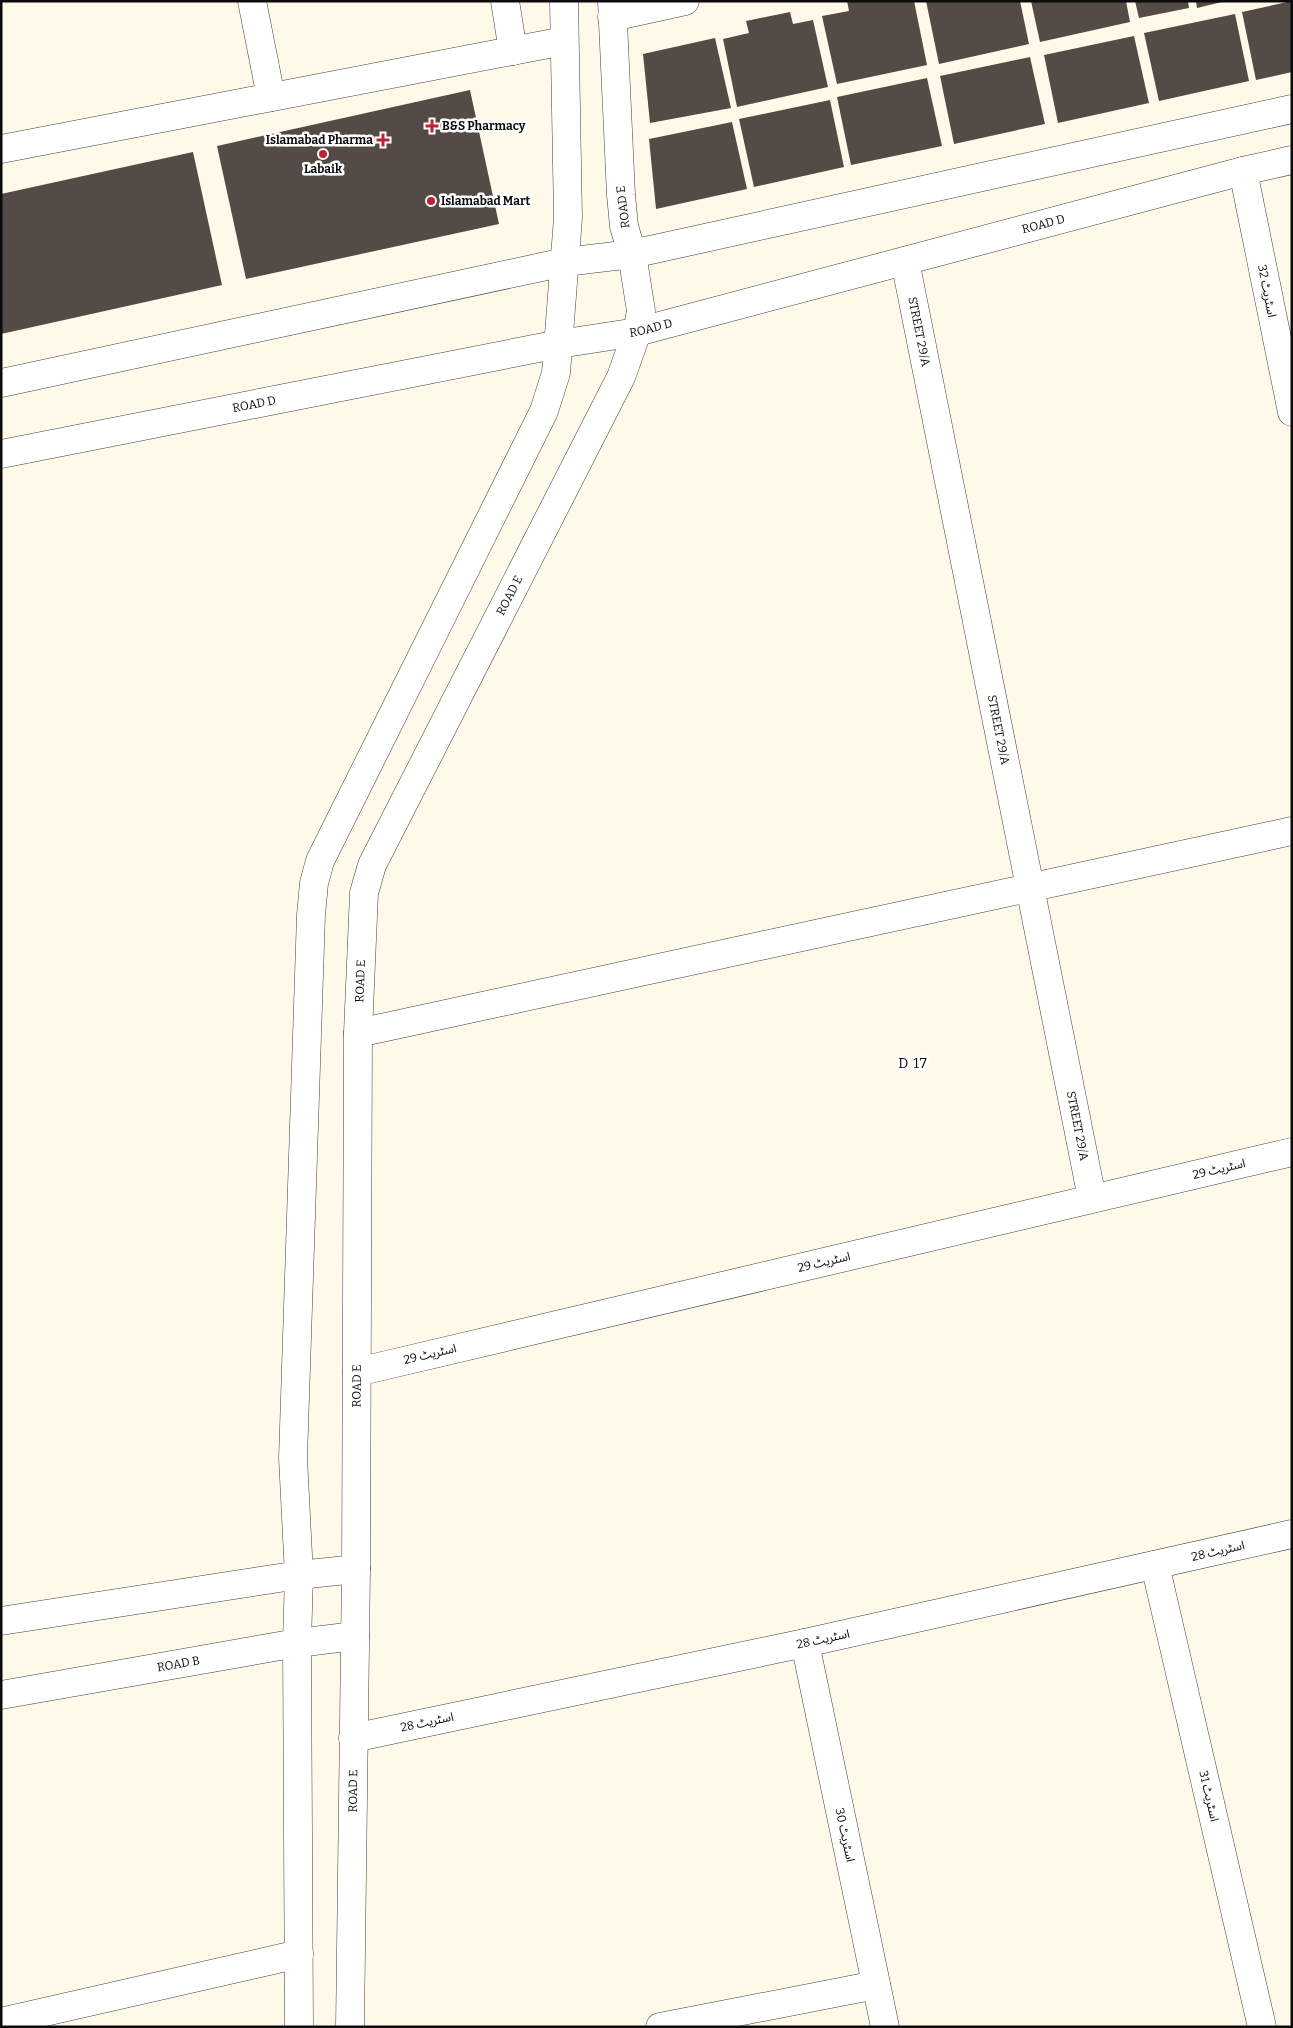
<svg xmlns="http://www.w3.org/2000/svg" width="1293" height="2028" font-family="Bitter,'Noto Sans Arabic',serif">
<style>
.building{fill:#544b47}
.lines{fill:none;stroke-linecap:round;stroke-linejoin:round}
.minor-casing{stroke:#3e3e3e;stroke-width:29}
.tertiary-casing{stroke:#3e3e3e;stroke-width:29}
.minor{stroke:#fff;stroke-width:28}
.tertiary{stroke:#fff;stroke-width:28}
.poi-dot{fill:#bb2334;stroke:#fff;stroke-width:2}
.labels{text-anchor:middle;stroke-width:5;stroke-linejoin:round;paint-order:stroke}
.poi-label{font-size:12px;font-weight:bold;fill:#0b0b0b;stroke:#fff;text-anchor:start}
.street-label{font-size:12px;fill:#0b0b0b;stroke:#fff}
.neighbourhood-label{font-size:14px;letter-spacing:1px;fill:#0b0b0b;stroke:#fff}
</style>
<rect width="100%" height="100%" fill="#fff9e9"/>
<path class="building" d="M847,1H914L927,65L837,84L822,16L849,11Z
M926,1H1020L1029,44L939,64Z
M1031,1H1126L1130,22L1040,42Z
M1135,1H1188L1189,8L1139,18Z
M1196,1H1222V2L1197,8Z
M1292,1V72L1256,80L1242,12Z
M790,12L793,24L813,20L828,87L737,107L723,39L749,33L746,21Z
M1235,14L1249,81L1159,101L1144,33Z
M1134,36L1149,103L1058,123L1044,55Z
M715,38L731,108L650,123L643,54Z
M1030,57L1045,124L954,144L940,76Z
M927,78L942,146L851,165L837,97Z
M470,90L499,224L246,279L217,146Z
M830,100L844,167L754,187L739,119Z
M732,122L747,189L656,209L649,139Z
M193,152L222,285L1,334V194Z"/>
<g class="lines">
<defs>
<g id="minor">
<path d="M252,1L271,97"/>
<path d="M505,1L513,51"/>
<path d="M612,17L685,1"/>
<path d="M1,149L564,41"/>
<path d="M1243,171L1292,412"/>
<path id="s1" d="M905,261L1092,1198"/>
<path d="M358,1033L1292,831"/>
<path d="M357,1372L1292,1152"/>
<path d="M1155,1565L1262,2027"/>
<path d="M805,1643L885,2027"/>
<path d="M353,1738L805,1643L1292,1534"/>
<path d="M1,2022L299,1954"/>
<path d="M660,2027L876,1985"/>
</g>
<g id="tertiary">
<path d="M1,383L565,262L632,254L1292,109"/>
<path id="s2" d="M1,454L559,344L637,332L1243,171L1292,160"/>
<path d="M1,1621L299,1575L356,1569"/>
<path id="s3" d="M1,1695L297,1643L355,1636"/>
<path d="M299,2027L297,1643L299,1575L293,1458L311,915L314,883L320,861L544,411L556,373L568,218L564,1"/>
<path id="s4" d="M350,2027L356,1569L358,1033L364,893L372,865L621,377L637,332L641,311L632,254L624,226L621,195L612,1"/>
</g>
</defs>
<use href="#minor" class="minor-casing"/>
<use href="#tertiary" class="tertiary-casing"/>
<use href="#minor" class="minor"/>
<use href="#tertiary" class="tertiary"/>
</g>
<g class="poi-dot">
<path d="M429.5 118.5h5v5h5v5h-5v5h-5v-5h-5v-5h5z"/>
<path d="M380.5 132.5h5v5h5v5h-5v5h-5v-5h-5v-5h5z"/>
<circle cx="323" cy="154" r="5"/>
<circle cx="431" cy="201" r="5"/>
</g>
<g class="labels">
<g class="poi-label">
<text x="442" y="130">B&amp;S Pharmacy</text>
<text x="373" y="144" text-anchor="end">Islamabad Pharma</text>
<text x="323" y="173" text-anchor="middle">Labaik</text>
<text x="441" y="205">Islamabad Mart</text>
</g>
<g class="street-label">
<text transform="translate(623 207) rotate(-97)" y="4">ROAD E</text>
<text dy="4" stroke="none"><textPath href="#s2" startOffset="1068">ROAD D</textPath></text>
<text transform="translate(1267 291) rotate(79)" y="4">اسٹریٹ 32</text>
<text dy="4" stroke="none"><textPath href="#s2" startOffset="662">ROAD D</textPath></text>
<text dy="4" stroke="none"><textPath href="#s1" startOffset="72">STREET 29/A</textPath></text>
<text dy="4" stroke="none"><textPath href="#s2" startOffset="258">ROAD D</textPath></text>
<text dy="4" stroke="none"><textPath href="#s4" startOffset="1466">ROAD E</textPath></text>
<text dy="4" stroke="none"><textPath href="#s1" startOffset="478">STREET 29/A</textPath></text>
<text dy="4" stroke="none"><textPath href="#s4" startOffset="1046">ROAD E</textPath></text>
<text dy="4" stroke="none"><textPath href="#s1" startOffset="882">STREET 29/A</textPath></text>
<text transform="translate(1219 1169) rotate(-13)" y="4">اسٹریٹ 29</text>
<text transform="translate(824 1262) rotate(-13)" y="4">اسٹریٹ 29</text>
<text transform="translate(430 1354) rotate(-13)" y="4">اسٹریٹ 29</text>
<text dy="4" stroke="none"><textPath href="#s4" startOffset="641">ROAD E</textPath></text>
<text transform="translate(1218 1551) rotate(-13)" y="4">اسٹریٹ 28</text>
<text transform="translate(823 1639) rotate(-12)" y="4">اسٹریٹ 28</text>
<text dy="4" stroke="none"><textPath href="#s3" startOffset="180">ROAD B</textPath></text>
<text transform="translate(427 1722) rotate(-12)" y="4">اسٹریٹ 28</text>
<text dy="4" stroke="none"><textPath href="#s4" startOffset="236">ROAD E</textPath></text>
<text transform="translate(1209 1796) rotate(77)" y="4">اسٹریٹ 31</text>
<text transform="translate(845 1835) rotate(78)" y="4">اسٹریٹ 30</text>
</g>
<g class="neighbourhood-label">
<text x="913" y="1068">D 17</text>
</g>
</g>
<rect width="1293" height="2028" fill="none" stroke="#0b0b0b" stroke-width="5"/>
</svg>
